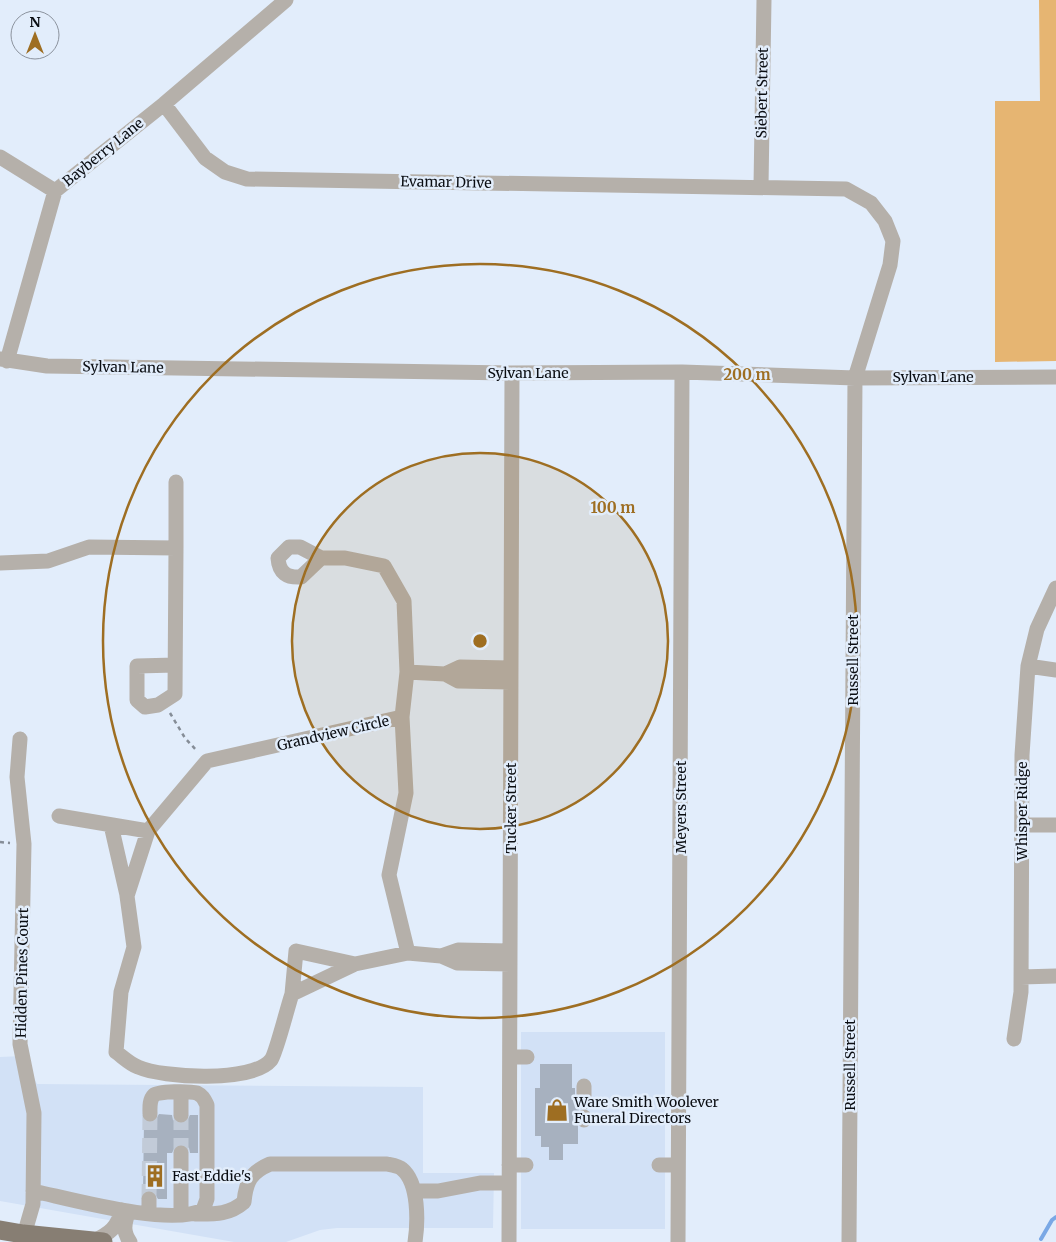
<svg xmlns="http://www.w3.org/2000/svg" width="1056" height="1242" font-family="Merriweather,serif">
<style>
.built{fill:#d2e1f6}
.green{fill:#e6b572}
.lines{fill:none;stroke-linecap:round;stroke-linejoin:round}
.stream{stroke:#7aa8e5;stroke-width:4}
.building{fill:#a7b1bf}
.minor-tunnel{stroke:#c2cbd8;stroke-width:15;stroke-dasharray:15 8;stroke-linecap:butt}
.path{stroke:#858d97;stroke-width:2.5;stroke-dasharray:4 4;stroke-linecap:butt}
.minor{stroke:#b5b0aa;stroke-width:15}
.major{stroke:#877e73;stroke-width:19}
.ring{fill:none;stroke:#9e6e22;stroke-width:2.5}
.labels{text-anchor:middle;stroke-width:5;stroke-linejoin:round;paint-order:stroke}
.street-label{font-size:14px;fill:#0a0d12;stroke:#e2edfb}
.poi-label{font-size:14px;fill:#0a0d12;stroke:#e2edfb;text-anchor:start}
.centre{fill:#9e6e22;stroke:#e2edfb;stroke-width:2.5}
.ring-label{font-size:15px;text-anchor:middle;font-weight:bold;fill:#9e6e22;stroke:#e2edfb;stroke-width:5;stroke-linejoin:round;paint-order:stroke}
</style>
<rect width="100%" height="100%" fill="#e2edfb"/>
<path class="built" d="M521,1032H665V1229H521Z
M23,1056L37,1084L423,1087V1173H494L493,1228H337L320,1230L286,1242H234L0,1201V1057Z"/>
<path class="green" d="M1039,0H1056V361L995,362V101H1040Z"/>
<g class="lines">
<path class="stream" d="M1041,1239L1052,1220L1056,1217"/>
</g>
<path class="building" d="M540,1064H572V1088H575V1102L579,1110L575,1117L578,1126V1144H563V1160H549V1147H541V1136H535V1088H540Z
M159,1114L172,1115L173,1120L181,1124L186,1123L190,1115H198V1153H190L189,1148L181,1144L176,1145L172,1153H167V1199H158L153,1191L143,1192L144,1121L154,1122Z"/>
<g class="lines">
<path class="minor-tunnel" d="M181,1115V1153
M149,1199L150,1114"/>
<path class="path" d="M170,713L185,738L197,751
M0,842L10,843"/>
<path class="minor" d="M164,104L205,158L225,172L247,179L846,189L871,203L885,221L893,241L890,265L855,378L849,1242
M0,157L55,191
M761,186L764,0
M0,359L47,366L512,373L682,372L855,378L1056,377
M7,361L55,191L164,104L286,0
M176,548V482
M321,558L301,577C287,578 279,573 278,558L289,547H300L321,558H345L384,566L404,601L407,672L402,717L406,793L389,875L408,953
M0,563L48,561L89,547L176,548L175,694L158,705L145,707L137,700V666L175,665
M1028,666L1056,670
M407,672L445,674L458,681L511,682
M445,674L460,667L511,668
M402,717L207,761L148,831L127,896L134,947L121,992L116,1052C123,1057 130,1064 138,1067C163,1078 252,1083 271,1060C276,1054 288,1005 292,994L355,964L408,953L441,956L457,963L510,964
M20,739L17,777L24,844L20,1044L34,1113L33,1204L22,1242
M59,816L148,831
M111,825L127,895
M1022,825H1056
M441,956L458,950L510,951
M1021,977L1056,976
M292,994L296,951L355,964
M1014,1039L1021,992L1022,755L1028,666L1037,629L1056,588
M510,1057H527
M584,1086V1102
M181,1092V1115
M584,1117V1120
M181,1153V1214
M509,1165H526
M659,1165H678
M33,1191C71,1199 170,1227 203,1210L207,1199V1105C204,1099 203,1096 197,1093C190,1091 158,1091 154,1095C149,1100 150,1108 150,1114
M415,1191H438L480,1183H509
M149,1199V1214
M128,1213C124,1225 123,1232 130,1242
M195,1214C214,1214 229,1215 244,1202C246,1181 251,1172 270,1164H387C392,1165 399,1166 402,1169C419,1183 418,1222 415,1242
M94,1241C110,1233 117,1228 122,1210
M509,1242L512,373
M678,1242L682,372"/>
<path class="major" d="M0,1230L23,1234L103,1242"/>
</g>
<circle cx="480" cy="641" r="188" fill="#9e6e22" fill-opacity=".12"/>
<g class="ring">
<circle cx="480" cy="641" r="188"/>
<circle cx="480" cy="641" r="377"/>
</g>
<defs>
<symbol id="shop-bare" viewBox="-9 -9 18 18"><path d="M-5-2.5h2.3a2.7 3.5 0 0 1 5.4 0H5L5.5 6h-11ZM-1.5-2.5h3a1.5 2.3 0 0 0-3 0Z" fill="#9e6e22" stroke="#e2edfb" stroke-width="2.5" paint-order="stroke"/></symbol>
<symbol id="building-bare" viewBox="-9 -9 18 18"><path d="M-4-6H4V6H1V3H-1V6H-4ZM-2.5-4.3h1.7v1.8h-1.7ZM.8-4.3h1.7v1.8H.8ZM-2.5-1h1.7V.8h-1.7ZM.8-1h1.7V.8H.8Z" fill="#9e6e22" stroke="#e2edfb" stroke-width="2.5" paint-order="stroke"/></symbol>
</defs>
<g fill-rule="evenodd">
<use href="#shop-bare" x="541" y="1094" width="32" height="32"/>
<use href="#building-bare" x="139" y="1160" width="32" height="32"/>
</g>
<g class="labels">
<g class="street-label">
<text transform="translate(762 93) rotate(-89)" y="5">Siebert Street</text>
<text transform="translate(103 152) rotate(-39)" y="5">Bayberry Lane</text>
<text transform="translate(446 182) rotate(1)" y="5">Evamar Drive</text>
<text transform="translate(123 367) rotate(1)" y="5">Sylvan Lane</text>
<text x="528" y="378">Sylvan Lane</text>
<text x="933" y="382">Sylvan Lane</text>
<text transform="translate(853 660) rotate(-90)" y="5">Russell Street</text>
<text transform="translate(333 733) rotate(-13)" y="5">Grandview Circle</text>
<text transform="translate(681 807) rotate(-90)" y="5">Meyers Street</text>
<text transform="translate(511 808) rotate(-90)" y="5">Tucker Street</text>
<text transform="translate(1022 811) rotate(-90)" y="5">Whisper Ridge</text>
<text transform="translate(22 973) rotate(-89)" y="5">Hidden Pines Court</text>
<text transform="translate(850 1065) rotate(-90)" y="5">Russell Street</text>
</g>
<g class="poi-label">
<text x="574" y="1107">Ware Smith Woolever<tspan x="574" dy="16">Funeral Directors</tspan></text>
<text x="172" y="1181">Fast Eddie's</text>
</g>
</g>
<circle cx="480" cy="641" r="8" class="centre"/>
<g class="ring-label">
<text x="747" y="380">200 m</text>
<text x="613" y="513">100 m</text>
</g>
<g transform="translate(35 35)"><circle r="24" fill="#e2edfb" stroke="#8c939e"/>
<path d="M0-4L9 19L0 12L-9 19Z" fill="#9e6e22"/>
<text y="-8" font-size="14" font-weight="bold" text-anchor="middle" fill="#0a0d12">N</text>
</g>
</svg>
